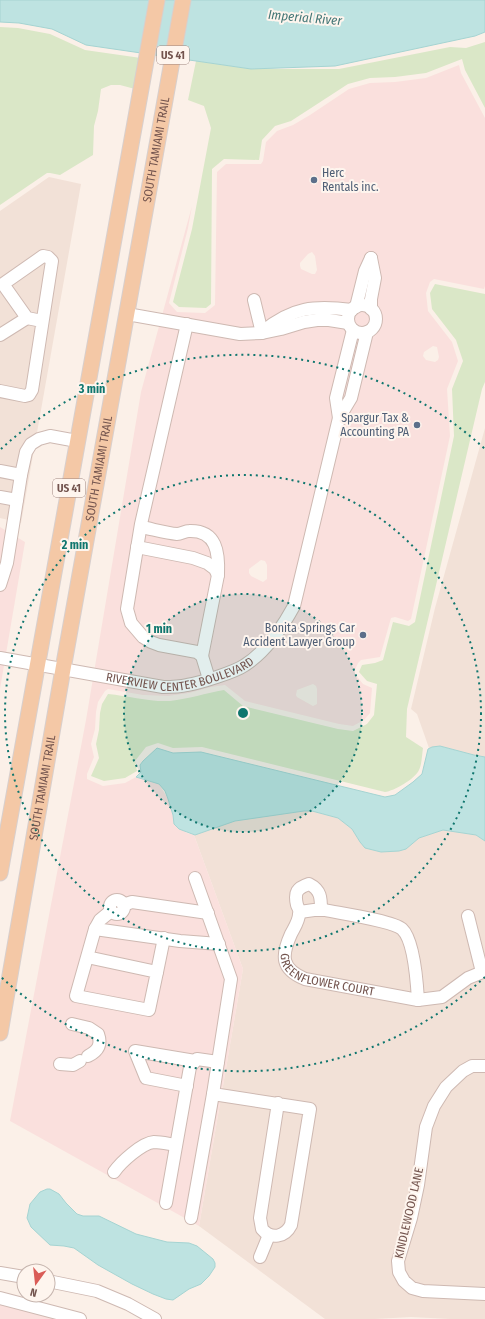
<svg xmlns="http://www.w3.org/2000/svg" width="485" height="1319" font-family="'Fira Sans Condensed',sans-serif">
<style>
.residential{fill:#f2e1d7}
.commercial{fill:#fae0dd;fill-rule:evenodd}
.green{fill:#dae7c7}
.water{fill:#bee3e1;stroke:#a5d4d2}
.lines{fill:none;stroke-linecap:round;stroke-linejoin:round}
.minor-casing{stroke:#ceb9b2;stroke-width:14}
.major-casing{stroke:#d8cfcd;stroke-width:17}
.minor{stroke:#fff;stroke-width:12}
.major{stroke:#f4c8a6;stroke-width:15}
.ring{fill:none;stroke:#0f766e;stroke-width:2;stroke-dasharray:2 4}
.service-dot{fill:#5c6f8a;stroke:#fef5ee;stroke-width:1.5}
.labels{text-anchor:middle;stroke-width:4;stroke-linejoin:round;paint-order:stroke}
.shield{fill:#fef5ee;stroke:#9d847e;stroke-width:1}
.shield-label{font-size:11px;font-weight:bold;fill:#73544e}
.street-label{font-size:12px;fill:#73544e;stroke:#fef5ee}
.service-label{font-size:12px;fill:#4e5e75;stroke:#fef5ee;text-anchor:end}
.water-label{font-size:13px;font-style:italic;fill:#427676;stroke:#fef5ee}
.centre{fill:#0f766e;stroke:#fef5ee;stroke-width:2}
.ring-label{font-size:12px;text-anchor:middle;font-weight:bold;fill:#0f766e;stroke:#fef5ee;stroke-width:4;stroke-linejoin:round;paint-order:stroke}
</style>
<rect width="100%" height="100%" fill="#fbf0e8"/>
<path class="residential" d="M49,177L81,184L21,523L0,518V211Z
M485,428V757L474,755L440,746L429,748L417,714L411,709L435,608Z
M295,811H312L338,818L352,829L360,842L365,848L381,852L406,849L419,838L443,830L476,835L485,841V1319H450L411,1317L375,1319H325L199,1226L243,969L194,835L235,821Z"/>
<path class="commercial" d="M459,65L461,73L485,118V286L484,289L434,279L430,282L426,293L428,311L452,342L458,361L447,389L450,436L411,619L408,621L395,617L391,618L380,657L361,660L358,663L355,670V674L363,684L372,688L370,713L364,720L353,726L339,724L245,701L225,685L211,687L189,693L168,696L143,695L108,689L105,691L98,702L96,712L95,729L91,744L94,757L87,774V779L103,786L125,783L136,777L159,784L168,799L173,815L174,824L187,833L194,835L243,969L199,1226L10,1121L86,720L141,392L192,206L188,228L169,303L177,312L205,313L215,305L217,172L226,164H261L263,161L266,142L277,131L293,125L310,115L349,89L370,83L395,82L426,78ZM312,252L315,256L317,270L315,274H312L301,269L300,266V263L308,254ZM433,346L437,347L439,357L438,360L435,362L426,360L423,356L424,352ZM261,560L265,561L267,565V579L263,582L251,576L249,573V569ZM313,684L316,686L317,689V704L313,706L297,697L296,695L297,690Z
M0,527L25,542L0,689Z
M0,1304L60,1319H0Z"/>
<path class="green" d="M0,27L18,28L50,34L85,50L141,58L135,89L120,85H111L101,89L98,111L94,126L93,155L60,175L50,173H47L0,205Z
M485,42V108L465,70L462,59L426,73L395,77L370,78L348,84L308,110L291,121L275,126L262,140L259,160L224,159L212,169L211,304L206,308L179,307L173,302L192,229L211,128L204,106L188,100L196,61L251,69H339L450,47L466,48Z
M435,284L485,294V382L482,389L407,709L406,737L423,748C422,754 422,764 419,770C415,779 394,791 385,792L202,747L173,748L158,743L146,747L135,761L137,771L125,778L104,781L91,776L99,758L96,744L99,730L100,713L102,704L108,694C129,696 149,702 170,701C188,699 206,693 224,690L243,706L338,729L353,731L367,724L374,715L377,684L367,681L359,672L362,665L375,663L383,660L393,622L409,626L415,622L454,436L452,389L463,361L456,340L432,309L430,293Z"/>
<path class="water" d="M0,0H485V32L475,36L335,66L251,69L86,45L52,29L19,23L0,22Z
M440,746L474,755L485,757V841L476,835L443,830L419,838L406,849L399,851L381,852L365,848L360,842L352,829L338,818L312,811H304L235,821L195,835L179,829L174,824L173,815L168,799L165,791L159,784L136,777L141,772L140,765L143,761L157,748L173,753L201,752L385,797L395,795L413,782L422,774L428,749L432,747Z
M47,1189H50L59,1194L66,1203L77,1214L83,1216H99L136,1234L167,1242L189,1243L197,1246L213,1259L215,1263V1267L209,1276L201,1284L189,1289L173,1300L166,1299L153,1294L132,1284L98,1265L74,1248L64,1246L50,1245L31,1227L27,1218L30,1204L40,1192Z"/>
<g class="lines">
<defs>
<g id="minor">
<path d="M254,300L262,333"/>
<circle cx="362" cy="319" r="14"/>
<path d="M356,307L365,271L371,258"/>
<path d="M371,309V299L375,278L371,258"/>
<path d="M127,314L240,334L262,333L281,329L304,322L317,320H329L348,323"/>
<path d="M187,324L141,524L127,609L131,623L143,637L151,642L159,645L197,652L202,656L209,679"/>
<path d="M262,332C292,307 315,305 352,310"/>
<path d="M0,335L27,318"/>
<path d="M0,391L25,396L29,395L32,390L52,261L48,257L43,256L3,284L27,318L42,321"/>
<path d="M339,418L336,398L353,330"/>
<path d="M0,471L21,475"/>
<path d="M0,497L17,500"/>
<path d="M141,527C152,529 166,533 177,534C181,534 185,531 189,531C217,530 219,553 218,575L202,656"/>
<path d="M137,547L193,558L207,563L215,569L218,575"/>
<path d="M0,585L7,563L21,475L26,452L31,444L39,439L50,436L77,441"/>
<path id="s1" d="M0,658L163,687C171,687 179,687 187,685C200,683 235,672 245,665C267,651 282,628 294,606L339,418L351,398L367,332"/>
<path d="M195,878L231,979L213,1094L310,1109L291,1225C285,1237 271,1240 262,1229L260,1218L278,1103"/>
<circle cx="117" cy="907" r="7"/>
<path d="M123,905L132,902L208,913"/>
<path id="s2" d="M321,910C321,898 321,890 309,884C297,888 294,892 297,905C298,907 300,911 299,914C299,921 294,928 291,934C281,956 281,969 305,979L418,1000L442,997L468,978L485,971"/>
<path d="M300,912L314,910H325C339,913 393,921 402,929C414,940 417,983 418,1000"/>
<path d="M468,916L482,972"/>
<path d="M95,929L100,920L111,911"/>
<path d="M87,957L157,972L149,1010L76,996L95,929L180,941L219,944"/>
<path d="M157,972L164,938"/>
<path d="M72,1024L89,1028L98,1034C102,1045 98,1051 88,1056"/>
<path d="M60,1064L73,1065L80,1061"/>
<path d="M485,1066H472L463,1071L446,1087L434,1106L426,1127L418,1185L411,1218L398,1261L399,1272L404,1281L412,1288L423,1291L485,1294"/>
<path d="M187,1086L146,1078L135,1051L195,1061"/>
<path d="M114,1172C121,1162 142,1143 154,1142C161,1142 169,1144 176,1145"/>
<path d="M166,1203L190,1067L197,1059L218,1062"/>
<path d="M191,1218L213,1094"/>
<path d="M260,1257L269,1235"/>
<path d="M0,1273L24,1277"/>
<path d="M48,1281L97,1291L128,1304L155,1319"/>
<path d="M0,1298L80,1319"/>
</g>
<g id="major">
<path d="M0,873L157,0"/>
<path id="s3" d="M0,1033L63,669L183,0"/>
</g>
</defs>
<use href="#minor" class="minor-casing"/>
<use href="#major" class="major-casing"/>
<use href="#minor" class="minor"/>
<use href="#major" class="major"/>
</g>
<circle cx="243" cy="713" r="119" fill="#0f766e" fill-opacity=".12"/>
<g class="ring">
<circle cx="243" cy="713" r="119"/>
<circle cx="243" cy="713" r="238"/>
<path d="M485 977A358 358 0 0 1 1 977M1 449A358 358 0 0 1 485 449"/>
</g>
<g class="service-dot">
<circle cx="314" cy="180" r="4"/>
<circle cx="417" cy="425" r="4"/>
<circle cx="363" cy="635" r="4"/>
</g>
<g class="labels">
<g class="shield">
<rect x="157" y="46" width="32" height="18" rx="3"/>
<rect x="53" y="479" width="32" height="18" rx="3"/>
</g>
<g class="shield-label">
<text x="173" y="59">US 41</text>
<text x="69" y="492">US 41</text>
</g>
<g class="street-label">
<text dy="4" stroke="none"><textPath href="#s3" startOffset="897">SOUTH TAMIAMI TRAIL</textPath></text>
<text dy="4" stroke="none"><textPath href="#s3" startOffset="573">SOUTH TAMIAMI TRAIL</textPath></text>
<text dy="4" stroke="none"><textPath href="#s1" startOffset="184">RIVERVIEW CENTER BOULEVARD</textPath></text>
<text dy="4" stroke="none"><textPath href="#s3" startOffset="249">SOUTH TAMIAMI TRAIL</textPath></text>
<text dy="4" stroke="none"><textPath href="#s2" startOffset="163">GREENFLOWER COURT</textPath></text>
<text transform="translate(409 1213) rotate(-77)" y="4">KINDLEWOOD LANE</text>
</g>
<g class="service-label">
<text x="322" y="177" text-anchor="start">Herc<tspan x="322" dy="14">Rentals inc.</tspan></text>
<text x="409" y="422">Spargur Tax &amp;<tspan x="409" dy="14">Accounting PA</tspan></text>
<text x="355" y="632">Bonita Springs Car<tspan x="355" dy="14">Accident Lawyer Group</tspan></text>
</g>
<g class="water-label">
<text transform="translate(305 17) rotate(5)" y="5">Imperial River</text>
</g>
</g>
<circle cx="243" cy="713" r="6" class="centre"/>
<g class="ring-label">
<text x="92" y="393">3 min</text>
<text x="75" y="549">2 min</text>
<text x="159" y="633">1 min</text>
</g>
<g transform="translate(36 1283) rotate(195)"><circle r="19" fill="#fef5ee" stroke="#c6b5ae"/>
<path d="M0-3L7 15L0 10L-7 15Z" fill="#da5c57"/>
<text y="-6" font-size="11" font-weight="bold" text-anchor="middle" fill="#73544e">N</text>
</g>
</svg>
